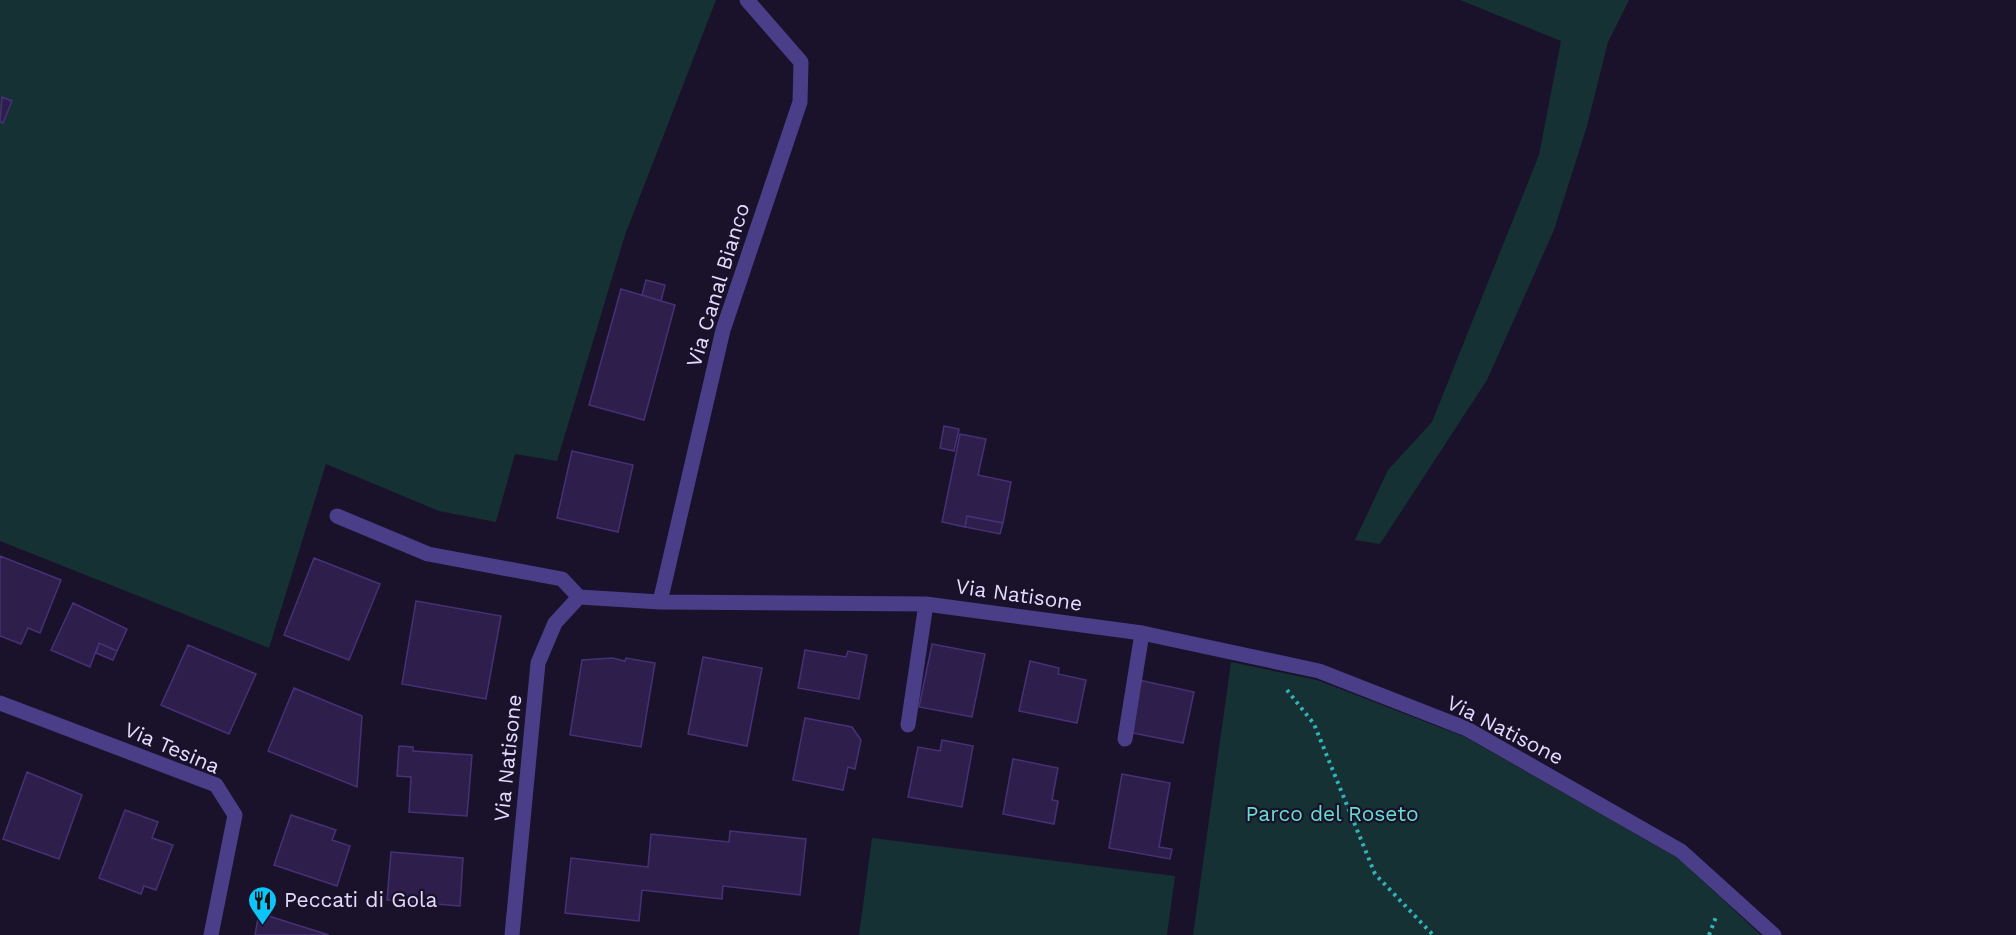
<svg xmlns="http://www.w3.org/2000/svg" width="2016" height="935" font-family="'Work Sans',sans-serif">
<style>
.green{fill:#153134}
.building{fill:#2d1e4b;stroke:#473176;stroke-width:1.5}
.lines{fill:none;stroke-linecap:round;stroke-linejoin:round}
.path{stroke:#34b1b9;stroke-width:4;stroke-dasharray:3 4.5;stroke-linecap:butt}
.minor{stroke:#4a3e88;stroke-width:15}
.labels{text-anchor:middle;stroke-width:4.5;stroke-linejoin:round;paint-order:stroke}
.street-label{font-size:21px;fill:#e4dcfe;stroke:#19122a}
.park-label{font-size:21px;fill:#68decf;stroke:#19122a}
.poi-label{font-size:21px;fill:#e4dcfe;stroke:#19122a;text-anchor:start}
</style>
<rect width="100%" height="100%" fill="#19122a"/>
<path class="green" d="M0,0H716L625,235L557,461L515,454L496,522L439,511L326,464L269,648L0,541Z
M1460,0H1629L1608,42L1587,126L1554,230L1487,380L1380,544L1355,540L1388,470L1432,422L1539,155L1561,41Z
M1231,662L1317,680L1465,737L1678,858L1761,935H1193Z
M872,838L1175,876L1167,935H859Z"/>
<path class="building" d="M2,97L12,101L3,123L0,122Z
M646,280L665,285L661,301L642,295Z
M621,289L675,305L644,420L589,405Z
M944,426L959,429L954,451L940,448Z
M960,434L986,439L978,475L1011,482L1003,523L967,516L965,527L942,522Z
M572,451L633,465L618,532L557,518Z
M967,516L1003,523L1000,534L965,527Z
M0,556L61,580L40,633L28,628L21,644L0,636Z
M314,558L380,584L349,660L284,635Z
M416,601L501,616L486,699L402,684Z
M73,603L127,629L117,651L99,643L90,667L51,650Z
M99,643L117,651L113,660L96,653Z
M932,644L985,654L972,717L919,707Z
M188,645L256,674L229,734L161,705Z
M805,650L846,657L848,651L867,655L859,699L798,688Z
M703,657L762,668L747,746L688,734Z
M612,658L625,661L626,658L655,663L641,747L570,735L582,660Z
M1030,661L1059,668L1058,674L1086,680L1077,723L1019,711Z
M1139,680L1194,692L1183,743L1128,732Z
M294,688L362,716L357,787L268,751Z
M805,718L852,727L861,740L855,769L848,767L843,790L793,780Z
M942,740L973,746L962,807L908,797L918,747L940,751Z
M399,746L413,747V751L472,755L467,816L409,812L411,777L397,776Z
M1013,759L1058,768L1052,800L1058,801L1054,824L1003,814Z
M27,772L82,795L59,859L3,839Z
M1122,774L1170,783L1159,847L1172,849L1170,859L1109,848Z
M125,810L158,822L152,838L173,845L156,890L144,886L141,894L99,878Z
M291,815L336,830L332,840L350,846L337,886L274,865Z
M730,831L806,839L800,895L723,886L722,899L642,890L639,921L565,913L571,858L648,867L651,834L729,842Z
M391,852L463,858L460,906L387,900Z
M259,913L329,935H255Z"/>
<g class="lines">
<path class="path" d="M1287,690L1314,724L1375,874L1433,935
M1709,935L1716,917"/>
<path class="minor" d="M337,516L428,554L562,579L579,597
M660,602L723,330L800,102L801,62L747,0
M0,703L216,785L235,815L211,935
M908,725L926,604
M1125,739L1142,633
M512,935L538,663L555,623L579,597L660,602L926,604L1142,633L1319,671L1467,729L1681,851L1774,935"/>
</g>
<defs>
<symbol id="restaurant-pin" viewBox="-11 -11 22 30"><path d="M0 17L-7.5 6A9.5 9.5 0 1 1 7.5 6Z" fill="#0dc4f8" stroke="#19122a"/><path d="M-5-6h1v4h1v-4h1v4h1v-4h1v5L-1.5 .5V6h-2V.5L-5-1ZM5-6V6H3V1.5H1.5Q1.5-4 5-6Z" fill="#111"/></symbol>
</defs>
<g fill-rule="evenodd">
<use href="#restaurant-pin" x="246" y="884" width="33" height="45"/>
</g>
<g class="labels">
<g class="street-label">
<text transform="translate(718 285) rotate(-73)" y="7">Via Canal Bianco</text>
<text transform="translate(1019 595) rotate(8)" y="7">Via Natisone</text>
<text transform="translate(1505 730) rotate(27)" y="7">Via Natisone</text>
<text transform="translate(172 748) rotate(23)" y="7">Via Tesina</text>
<text transform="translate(508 758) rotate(-84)" y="7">Via Natisone</text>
</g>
<g class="park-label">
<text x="1332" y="821">Parco del Roseto</text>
</g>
<g class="poi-label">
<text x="284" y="907">Peccati di Gola</text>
</g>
</g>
</svg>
